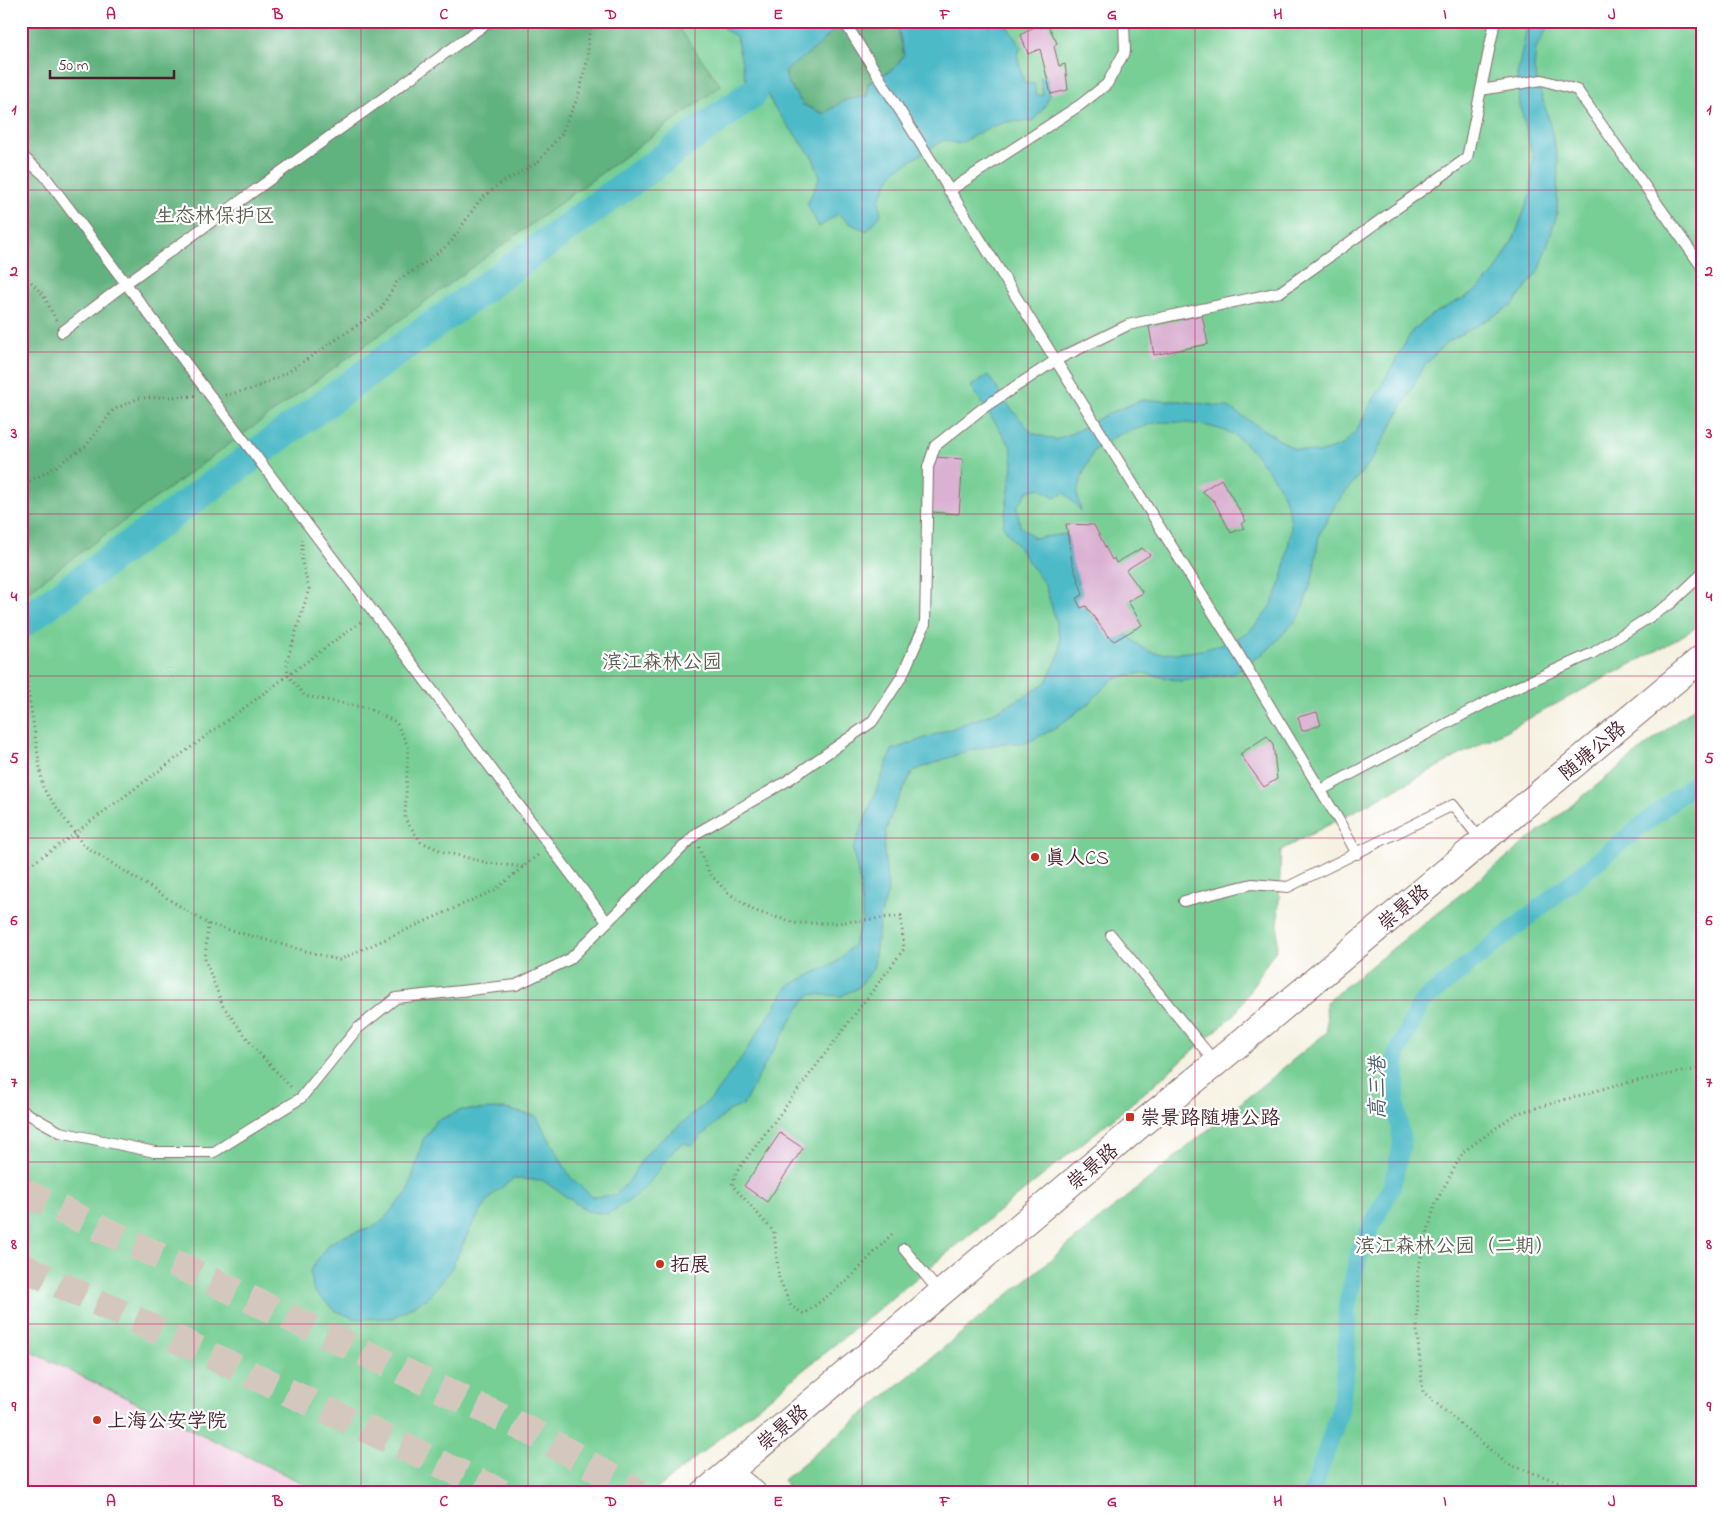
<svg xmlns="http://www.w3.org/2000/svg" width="1723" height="1514" font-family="'Indie Flower','LXGW WenKai TC',sans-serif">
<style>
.built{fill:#f2cfe2}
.green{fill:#77cf95;stroke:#607760}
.forest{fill:#61b27e;stroke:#566854}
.water{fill:#4dbac8;stroke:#4c6c7a;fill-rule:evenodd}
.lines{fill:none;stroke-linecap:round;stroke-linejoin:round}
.canal{stroke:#4dbac8;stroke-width:18}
.river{stroke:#4dbac8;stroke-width:30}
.building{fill:#dab1d2}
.highway-tunnel{stroke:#d4c8be;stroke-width:28;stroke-dasharray:28 14;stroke-linecap:butt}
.lane-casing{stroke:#86696b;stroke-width:12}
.secondary-casing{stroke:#86696b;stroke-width:28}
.path{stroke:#86696b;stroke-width:3;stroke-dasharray:1 4;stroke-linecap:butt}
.lane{stroke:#fff;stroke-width:10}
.secondary{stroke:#fff;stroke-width:26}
.grid{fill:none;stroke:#c2185b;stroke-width:1;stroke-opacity:0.55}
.poi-dot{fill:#c8321e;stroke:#fff;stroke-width:2}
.labels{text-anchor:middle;stroke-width:4.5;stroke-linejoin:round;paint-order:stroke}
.park-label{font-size:20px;fill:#5a5d50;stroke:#fff}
.street-label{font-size:20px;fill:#4a1f2b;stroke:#fff}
.poi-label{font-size:20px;fill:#4a1f2b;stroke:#fff;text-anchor:start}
.water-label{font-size:21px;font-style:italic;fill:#4b5d6a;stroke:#fff}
.neatline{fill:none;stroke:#c2185b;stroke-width:2}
.grid-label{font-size:16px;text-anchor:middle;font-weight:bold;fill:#c2185b}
</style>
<rect width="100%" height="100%" fill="#fff"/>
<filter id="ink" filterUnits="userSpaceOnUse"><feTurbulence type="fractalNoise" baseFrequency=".02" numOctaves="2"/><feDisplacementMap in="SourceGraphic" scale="10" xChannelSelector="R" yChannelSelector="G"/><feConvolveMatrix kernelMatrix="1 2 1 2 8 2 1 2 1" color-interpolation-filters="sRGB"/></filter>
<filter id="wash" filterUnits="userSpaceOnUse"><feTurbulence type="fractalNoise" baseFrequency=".0096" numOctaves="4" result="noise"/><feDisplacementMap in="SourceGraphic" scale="20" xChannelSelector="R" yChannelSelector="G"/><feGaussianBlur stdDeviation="1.12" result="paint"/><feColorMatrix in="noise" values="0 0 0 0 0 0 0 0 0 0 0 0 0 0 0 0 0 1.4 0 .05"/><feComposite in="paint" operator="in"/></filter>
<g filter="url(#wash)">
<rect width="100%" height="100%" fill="#f6f2e3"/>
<path class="built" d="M21,1347L323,1493H21Z"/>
<path class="green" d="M21,21H1702V624L1665,646L1281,850L1277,947L1235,1014L1143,1094L652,1493H323L21,1347Z
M1702,701V1493H792L783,1480L1327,1032L1326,1002Z"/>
<path class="forest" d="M21,21H674L721,86L21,596Z
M857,21H895L898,27L904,55L895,68L868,83V95L845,100L824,114L803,105L787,81L784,71L817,47L834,30Z"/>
<path class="water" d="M720,21H857L834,30L817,47L785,71L787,81L803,105L824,114L845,100L868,96V84L895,68L904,55L898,27L895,21H1004L1021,48L1017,54L1024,83L1034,84L1036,95H1043L1040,78L1047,77C1052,100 1047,104 1033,121L1006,122L988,128L959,144L944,140L894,171L879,199L881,215L867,231L849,223L838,214L819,227L807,204L820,177L813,158L773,106L766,89L753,93L745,77L736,36L725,30Z
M1531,21H1551L1536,48L1534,70L1549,120L1558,162L1557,214L1540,269L1513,305L1446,343L1422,368L1408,396L1374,457L1335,505L1319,535L1313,577L1300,616L1269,649L1234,674L1180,681L1143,673L1114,678L1090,702L1056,728L1026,743H1002L961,753L913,771L894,808L886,830L884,850L888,891L880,918L873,969L858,988L841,996L810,994L799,1008L767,1061L743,1105L729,1111L692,1145L682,1143L673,1151L647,1186L626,1203L607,1214L587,1211L542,1180L513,1179L493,1194L472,1225L450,1271L427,1298L392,1318L356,1319L336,1311L314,1292L310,1270L328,1245L341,1237L378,1225L408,1192L423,1140L436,1121L462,1110L504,1109L536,1116L571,1178L593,1197L615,1195L630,1180L639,1164L653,1147L712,1098L742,1057L788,986L838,961L853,945L862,921V910L860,883L853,850L892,750L991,714L1029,694L1046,682L1060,653V639L1053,611L1045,585L1003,526L1013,465L1011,447L971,386L988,375L1008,405L1032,433L1055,440L1077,431L1107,414L1142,400L1180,401L1228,407L1294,449L1319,453L1343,445L1356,431L1412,331L1431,315L1475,292L1495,272L1514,238L1531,193L1533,158L1520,104L1517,75L1527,27ZM1158,422C1180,422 1204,423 1225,431C1241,437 1252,450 1262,463C1277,480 1291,504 1291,528C1291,534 1289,541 1288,547C1284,579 1274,613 1246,633C1231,643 1206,650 1188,652C1158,654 1149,658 1127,634L1114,641C1098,628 1094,611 1076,599L1083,594L1072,562L1067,534L1034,538L1020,526L1017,507L1028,491L1040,488L1054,497L1065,493L1081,511L1077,494L1084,471L1094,450L1118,435Z"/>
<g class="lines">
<path class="canal" d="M1312,1493L1340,1411L1346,1367L1347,1306L1360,1249L1392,1186L1402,1144L1396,1104V1056L1421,1003L1702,777"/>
<path class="river" d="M21,624L753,93"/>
</g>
<g id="blocks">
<path class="building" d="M1043,21H1046L1057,43L1054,46L1059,66L1065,64L1068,90L1051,94L1040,49L1028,54L1021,35Z
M1202,315L1208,344L1154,355L1149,326Z
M934,457L963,459L959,514L930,512Z
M1221,479L1246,521L1241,524L1244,528L1231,533L1214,501L1202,491Z
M1066,524L1094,525L1112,560L1114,558L1116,563L1142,548L1150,555L1126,570L1143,593L1128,601L1142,625L1114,641L1107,635L1086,606L1081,608L1076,599L1083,594L1072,562Z
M1317,712L1321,725L1302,731L1298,717Z
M1267,736L1273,744L1277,779L1264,787L1240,754Z
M780,1133L803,1148L767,1202L744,1186Z"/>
</g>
</g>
<g filter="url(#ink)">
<use href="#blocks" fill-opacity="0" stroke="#86696b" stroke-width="1"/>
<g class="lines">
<path class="highway-tunnel" d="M21,1191L532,1432L639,1493
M21,1266L502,1493"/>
<defs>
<path id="lane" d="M844,21L1224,630L1338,819L1357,854
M1481,90L1542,80L1577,90L1702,267
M21,155L44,175L607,922
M949,191L1080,105L1107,84L1125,51L1124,21
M62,332L125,284L490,21
M1321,790L1504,693L1593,653L1670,604L1702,574
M1184,901L1252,884L1288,887L1453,805L1481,840
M1111,935L1215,1062
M21,1110L60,1132L155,1152H214L301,1098L357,1029L396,998L516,985L570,959L697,833L787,781L872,722L902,676L925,624L928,467L935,446L983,408L1056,360L1128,325L1280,292L1467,158L1495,21
M904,1249L940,1293"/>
<path id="secondary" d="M728,1473L753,1493
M704,1493L1141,1124L1216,1063L1702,658"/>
</defs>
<use href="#lane" class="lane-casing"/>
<use href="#secondary" class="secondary-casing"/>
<path class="path" d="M21,271L44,296L56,320
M225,395L253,389L288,372L380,310L398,280L421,266L450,243L479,201L497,186L538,162L561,134L578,97L587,62L590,21
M21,486L52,469L86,446L113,410L139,398L196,396
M302,539V562L309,589L287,661L288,676L305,696L367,708L396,722L408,747L405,819L421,842L444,852L489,863L524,867
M21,643L43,788L83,845L208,924L339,960L495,890L539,854
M699,847L709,873L727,892L755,911L796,923H836L901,916L904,949L737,1171L732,1185L774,1232L779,1278L791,1306L804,1314L848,1280L892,1234
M21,871L75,834L79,830L363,620
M208,924L205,960L223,1006L255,1049L292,1088
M1591,1493L1507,1464L1423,1392L1417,1333L1418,1269L1435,1204L1463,1152L1515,1114L1616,1085L1702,1068"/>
<use href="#lane" class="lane"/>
<use href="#secondary" class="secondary"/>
</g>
</g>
<path class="grid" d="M194,21V1493M361,21V1493M528,21V1493M695,21V1493M862,21V1493M1028,21V1493M1195,21V1493M1362,21V1493M1529,21V1493M21,190H1702M21,352H1702M21,514H1702M21,676H1702M21,838H1702M21,1000H1702M21,1162H1702M21,1324H1702"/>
<g class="poi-dot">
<circle cx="1035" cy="857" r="5"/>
<rect x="1125" y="1112" width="10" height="10" rx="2.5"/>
<circle cx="660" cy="1264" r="5"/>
<circle cx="97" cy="1420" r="5"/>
</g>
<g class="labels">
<g class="park-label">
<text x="215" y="222">生态林保护区</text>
<text x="662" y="668">滨江森林公园</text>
<text x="1455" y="1252">滨江森林公园（二期）</text>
</g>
<g class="street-label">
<text transform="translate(1592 750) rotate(-40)" y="7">随塘公路</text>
<text transform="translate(1403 907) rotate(-40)" y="7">崇景路</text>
<text transform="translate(1092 1166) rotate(-40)" y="7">崇景路</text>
<text transform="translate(782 1427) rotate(-40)" y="7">崇景路</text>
</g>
<g class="poi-label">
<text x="1045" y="864">真人CS</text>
<text x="1140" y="1124">崇景路随塘公路</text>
<text x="670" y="1271">拓展</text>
<text x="107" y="1427">上海公安学院</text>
</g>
<g class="water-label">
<text transform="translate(1377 1088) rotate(-90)" y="7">高三港</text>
</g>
</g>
<rect width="1723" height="1514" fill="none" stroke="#fff" stroke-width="55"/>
<path d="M50 70v8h124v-8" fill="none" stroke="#4a1f2b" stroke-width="2.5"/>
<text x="58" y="70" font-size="15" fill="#4a1f2b" stroke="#ffffff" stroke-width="4" paint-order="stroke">50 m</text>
<rect x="28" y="28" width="1668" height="1458" class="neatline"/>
<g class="grid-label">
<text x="111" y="19">A</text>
<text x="278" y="19">B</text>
<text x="444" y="19">C</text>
<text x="611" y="19">D</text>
<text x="778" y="19">E</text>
<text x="945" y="19">F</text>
<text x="1112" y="19">G</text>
<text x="1278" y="19">H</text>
<text x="1445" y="19">I</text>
<text x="1612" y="19">J</text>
<text x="14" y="114">1</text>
<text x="1709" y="114">1</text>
<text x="14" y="276">2</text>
<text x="1709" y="276">2</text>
<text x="14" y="438">3</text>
<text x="1709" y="438">3</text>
<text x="14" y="601">4</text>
<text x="1709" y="601">4</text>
<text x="14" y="763">5</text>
<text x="1709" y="763">5</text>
<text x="14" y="925">6</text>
<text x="1709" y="925">6</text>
<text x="14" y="1087">7</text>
<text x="1709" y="1087">7</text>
<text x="14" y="1249">8</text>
<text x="1709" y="1249">8</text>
<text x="14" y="1411">9</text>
<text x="1709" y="1411">9</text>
<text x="111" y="1506">A</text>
<text x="278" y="1506">B</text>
<text x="444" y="1506">C</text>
<text x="611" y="1506">D</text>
<text x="778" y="1506">E</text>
<text x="945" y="1506">F</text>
<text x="1112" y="1506">G</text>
<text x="1278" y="1506">H</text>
<text x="1445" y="1506">I</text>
<text x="1612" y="1506">J</text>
</g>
</svg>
